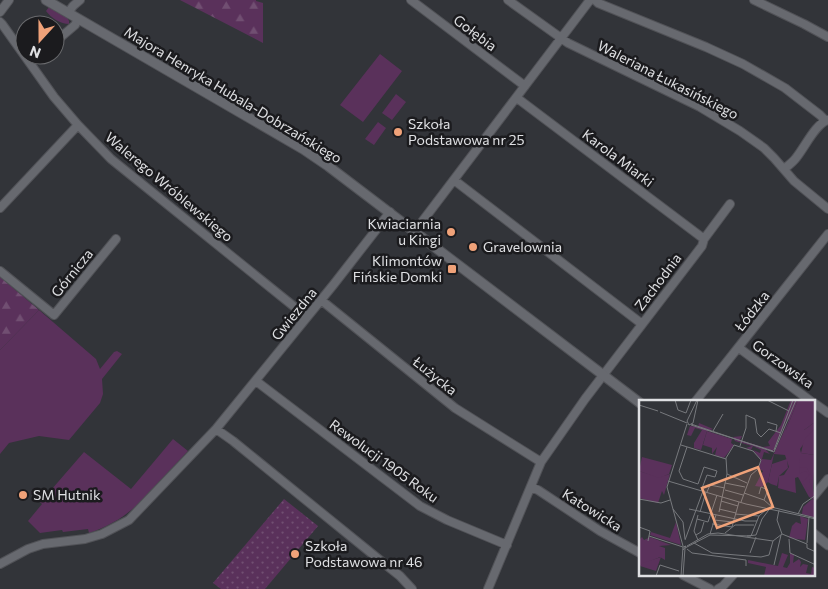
<svg xmlns="http://www.w3.org/2000/svg" width="828" height="589" font-family="Commissioner,sans-serif">
<style>
.grass{fill:#5a315b}
.forest{fill:url(#forest-firs)}
.park{fill:url(#park-dots)}
.lines{fill:none;stroke-linecap:round;stroke-linejoin:round}
.minor-casing{stroke:#515257;stroke-width:10}
.tertiary-casing{stroke:#515257;stroke-width:11}
.minor{stroke:#67696f;stroke-width:8}
.tertiary{stroke:#67696f;stroke-width:9}
.poi-dot{fill:#f0a279;stroke:#1b1b1e;stroke-width:2}
.labels{text-anchor:middle;stroke-width:5;stroke-linejoin:round;paint-order:stroke}
.street-label{font-size:14px;fill:#dfe0e3;stroke:#1b1b1e}
.poi-label{font-size:14px;fill:#dfe0e3;stroke:#1b1b1e;text-anchor:start}
.inset-road{fill:none;stroke:#77797d;stroke-width:1}
.view{fill:#f0a279;fill-opacity:0.15;stroke:#f0a279;stroke-width:2.5}
.inset-edge{fill:none;stroke:#dfe0e3;stroke-width:2.5}
</style>
<defs>
<pattern id="forest-firs" width="22" height="20" patternUnits="userSpaceOnUse" patternTransform="scale(1.25)"><rect width="22" height="20" fill="#5a315b"/><path d="M5 1l3.5 6h-7zM16 11l3.5 6h-7z" fill="#714f72"/></pattern>
<pattern id="park-dots" width="8" height="8" patternUnits="userSpaceOnUse" patternTransform="scale(1.25)"><rect width="8" height="8" fill="#5a315b"/><path d="M2 2h.1M6 6h.1" fill="none" stroke="#714f72" stroke-width="1.8" stroke-linecap="round"/></pattern>
</defs>
<rect width="100%" height="100%" fill="#323439"/>
<path class="grass" d="M49,7L67,17L69,21V24C61,24 51,18 46,11Z
M380,54L402,71L363,122L340,105Z
M396,94L406,102L392,120L382,113Z
M378,122L386,128L374,145L365,139Z
M39,310L96,359L100,369L114,352L117,351L122,354L102,379L103,394L100,403L69,440L39,436L9,443L0,454V350Z
M173,439L188,451L135,507C121,519 107,527 89,533L88,529L63,532L62,530L40,533L28,521L42,504L31,493L34,488L45,497L84,452L131,489Z"/>
<path class="forest" d="M180,0H256V1L263,3V43Z
M0,277L39,310L0,350Z"/>
<path class="park" d="M284,499L318,526L265,589H221L213,583Z"/>
<g class="lines">
<defs>
<path id="minor" d="M411,0L525,86
M508,0L568,43L700,107L740,131L764,148L774,158L794,181L828,209
M595,0L598,3L706,47L743,64L785,88L820,115L825,120
M754,0L804,24L828,37
M0,12L9,0
M68,13L73,6L80,0
M0,22L2,24L54,97L78,125L111,159L307,317
M55,42L75,25L78,19
M30,62L39,55
M517,98L704,239
M784,169C789,165 793,162 796,158C805,147 816,123 828,120
M454,180L642,324
M0,208L78,125
M415,231L590,0
M0,271L54,315L116,239
M321,300L455,408L541,462
M739,348L812,402
M256,381L420,506L447,520L507,545
M695,402L828,234
M814,403L828,413
M216,429L233,441L376,557L400,576L412,589
M531,487L538,490L600,531L640,553
M814,496L828,479
M0,564L28,549L43,544L85,539L102,534L129,520L216,429L334,284L390,212
M683,575L710,589
M488,589L541,462L585,399L702,246L704,239L730,204
M718,589L723,586L733,575"/>
<path id="tertiary" d="M46,0L303,149L328,166L640,403
M814,534L828,545"/>
</defs>
<use href="#minor" class="minor-casing"/>
<use href="#tertiary" class="tertiary-casing"/>
<use href="#minor" class="minor"/>
<use href="#tertiary" class="tertiary"/>
</g>
<g class="poi-dot">
<circle cx="398" cy="132" r="5"/>
<circle cx="451" cy="232" r="5"/>
<circle cx="473" cy="247" r="5"/>
<rect x="447" y="264" width="10" height="10" rx="2.5"/>
<circle cx="23" cy="495" r="5"/>
<circle cx="295" cy="554" r="5"/>
</g>
<g class="labels">
<g class="street-label">
<text transform="translate(475 33) rotate(37)" y="5">Gołębia</text>
<text transform="translate(668 80) rotate(27)" y="5">Waleriana Łukasińskiego</text>
<text transform="translate(233 95) rotate(31)" y="5">Majora Henryka Hubala-Dobrzańskiego</text>
<text transform="translate(618 158) rotate(37)" y="5">Karola Miarki</text>
<text transform="translate(169 187) rotate(40)" y="5">Walerego Wróblewskiego</text>
<text transform="translate(72 273) rotate(-51)" y="5">Górnicza</text>
<text transform="translate(658 282) rotate(-53)" y="5">Zachodnia</text>
<text transform="translate(752 311) rotate(-52)" y="5">Łódzka</text>
<text transform="translate(294 314) rotate(-51)" y="5">Gwiezdna</text>
<text transform="translate(783 364) rotate(36)" y="5">Gorzowska</text>
<text transform="translate(435 376) rotate(39)" y="5">Łużycka</text>
<text transform="translate(384 461) rotate(36)" y="5">Rewolucji 1905 Roku</text>
<text transform="translate(592 510) rotate(32)" y="5">Katowicka</text>
</g>
<g class="poi-label">
<text x="408" y="129">Szkoła<tspan x="408" dy="16">Podstawowa nr 25</tspan></text>
<text x="441" y="229" text-anchor="end">Kwiaciarnia<tspan x="441" dy="16">u Kingi</tspan></text>
<text x="483" y="252">Gravelownia</text>
<text x="442" y="266" text-anchor="end">Klimontów<tspan x="442" dy="16">Fińskie Domki</tspan></text>
<text x="33" y="500">SM Hutnik</text>
<text x="305" y="551">Szkoła<tspan x="305" dy="16">Podstawowa nr 46</tspan></text>
</g>
</g>
<g transform="translate(639 400)">
<rect width="176" height="176" fill="#323439"/>
<path d="M152,0H159L147,30H165L176,22V28L161,49L162,53L176,55L174,88L176,100L170,97L159,77L156,78L157,93L139,88L140,76L145,75L150,67L146,55L135,54L129,82L123,87L116,86L124,71L120,69L122,60L114,50L121,53L122,50L114,46L112,50L107,48L113,46L96,41L94,37L103,36L101,40L124,47L131,46L129,42L142,25ZM148,19L150,20L132,60L123,59L125,52L131,54L126,49L134,52ZM60,23L74,29L68,31L62,50L55,48V43L63,30L56,28L52,36L48,35L51,26L59,27ZM0,71L20,77L31,74L25,95L23,91L19,103L0,98ZM173,99L176,101V118L163,114L164,107ZM37,122L42,145L11,135L12,132L31,138ZM3,137L5,140L11,137L32,145L20,146L26,148V160L21,157L0,166V140ZM143,153L149,155L144,167L148,168L151,163V153L155,155L154,163L160,159L162,162L161,167L164,164L169,165L167,173L172,174L173,167L176,168V176H125L127,167L109,163V160L139,166Z" fill="#5a315b" fill-rule="evenodd"/>
<path d="M176,28V55L162,53L165,40ZM161,58V67L168,68L174,79L170,80L173,88L171,93L163,82L171,75L166,71L160,74ZM22,157L17,171L1,166L4,163Z" fill="#5a315b"/>
<path d="M3,57L33,65L30,74L20,78L0,71Z" fill="#5a315b"/>
<path d="M68,31L93,39L92,43L95,45L85,58L76,55L78,47L73,54V48L64,45ZM161,116L169,119L166,140L150,138L153,126L157,122L162,124Z" fill="#5a315b"/>
<path d="M159,0H176V22L165,30H147ZM148,59L149,68L140,76L138,86L132,84L129,82L133,64Z" fill="#5a315b"/>
<path class="inset-road" d="M36,0L39,10L47,13L52,0M58,0L48,21L50,25L54,23L59,0M128,0L150,11M0,5L19,11M21,12L48,23M128,22L138,25L137,31M52,24L135,52L157,0M52,25L134,51M74,31L84,14M42,45L87,59M101,46L107,28V15L116,19L118,33L122,37L130,29L142,33M48,47L40,71L44,79L59,84L65,67L78,71L76,77L68,75L62,91M135,50L154,0M29,81L107,104L177,119M86,83L106,87M86,90L104,95M68,92L71,85L86,88M105,93L125,100L133,107M120,94L122,87L129,90L125,100M0,99L22,103L31,100M82,101L99,106M102,102L112,75L119,69L122,60L114,51L95,45L87,58L88,74L108,83M34,109L44,122L46,139M50,109L106,121H118M80,109L97,113M140,110L138,120L143,134L168,144V148L177,152M61,112L67,92M80,112L88,74M96,114L120,116M159,114L164,104L177,95M58,119L69,122L78,95M75,120L94,122M73,124L93,127L100,102M0,127L11,131L9,141M86,133L96,125H115M71,134L77,115M57,135L62,132L65,122M10,136L44,147M108,136L117,135L123,119L132,107L177,118M112,136L120,116L129,108M150,139L151,153L177,165M46,140L64,91M59,140L55,131L59,115M55,143L73,153L122,157L130,155L134,141L143,134M168,143L170,117M44,146L28,87L48,24M48,146L69,134L79,133L134,141M48,149L53,153L107,160V166M111,153L117,137M135,165L142,135M17,176L21,165L40,171M42,176L44,147L47,146L44,150M44,176L46,148L71,135L112,136"/>
<path class="view" d="M119,67L134,107L78,128L63,88Z"/>
<rect width="176" height="176" class="inset-edge"/>
</g>
<g transform="translate(40 40) rotate(201)"><circle r="24" fill="#1b1b1e" stroke="#696a6d"/>
<path d="M0-4L9 19L0 12L-9 19Z" fill="#f0a279"/>
<text y="-8" font-size="14" font-weight="bold" text-anchor="middle" fill="#dfe0e3">N</text>
</g>
</svg>
